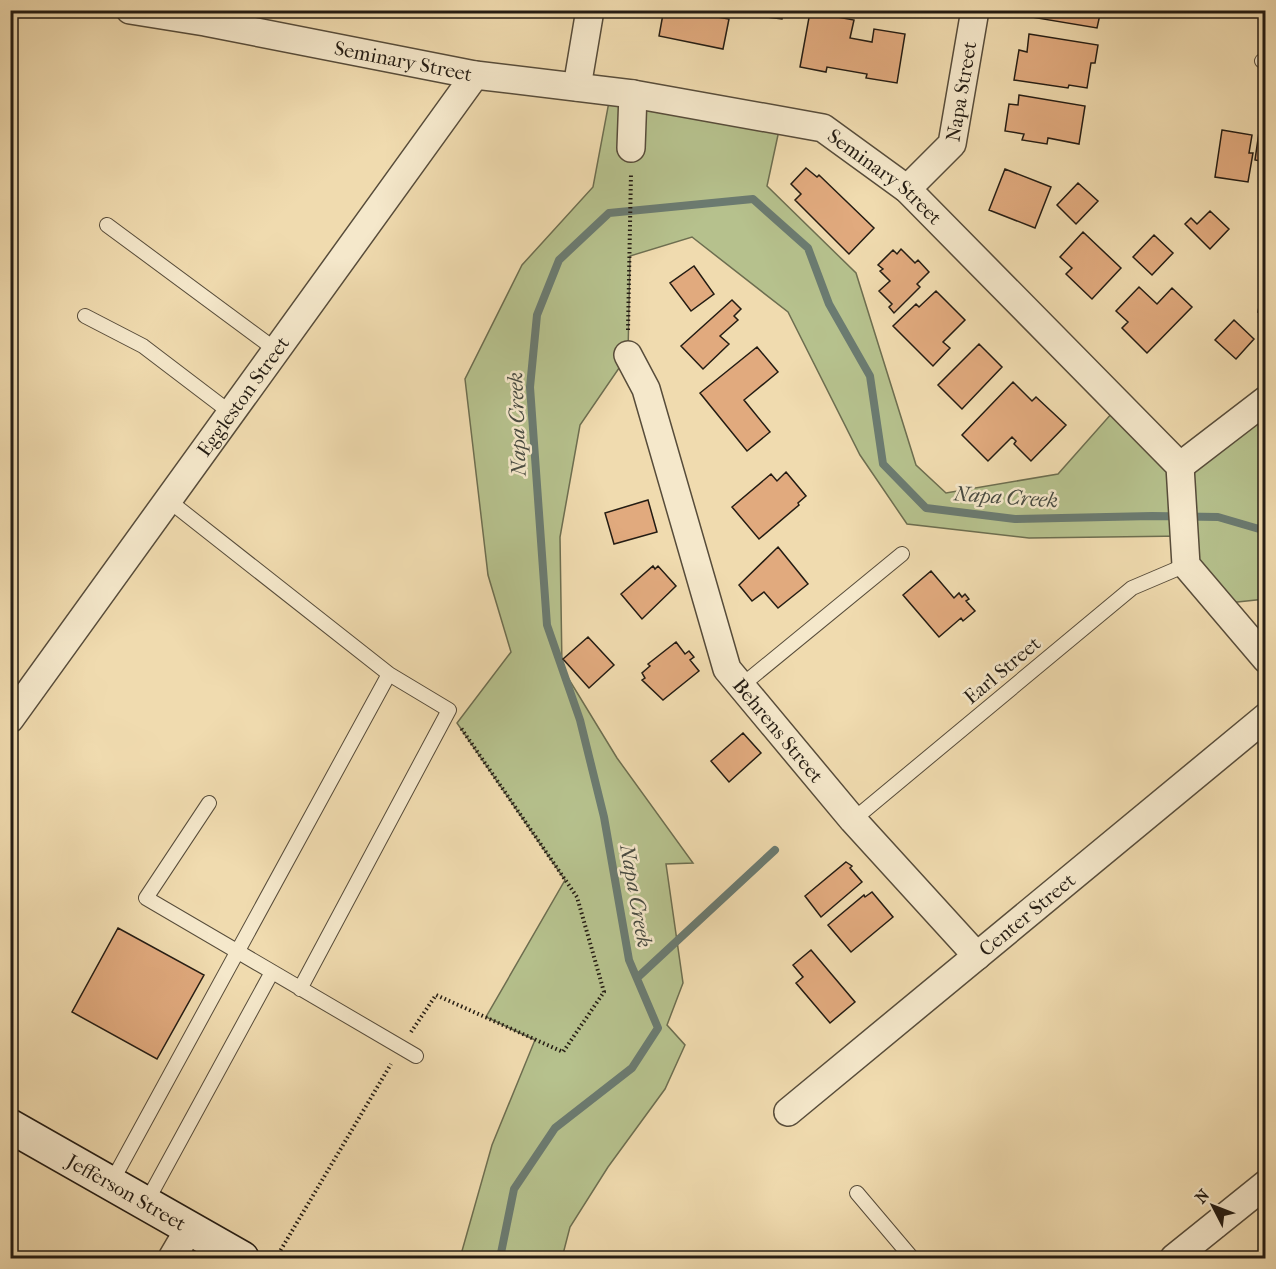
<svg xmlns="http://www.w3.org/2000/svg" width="1276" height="1269" font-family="'IM FELL French Canon',serif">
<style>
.green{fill:#b6c18d;stroke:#6d6e50;stroke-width:1.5}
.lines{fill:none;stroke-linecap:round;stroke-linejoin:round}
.stream{stroke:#6b7b71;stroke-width:8}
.building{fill:#e1aa7e;stroke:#241c13;stroke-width:1.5}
.service-casing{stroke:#574c3a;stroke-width:16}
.minor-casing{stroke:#574c3a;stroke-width:30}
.secondary-casing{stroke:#241c13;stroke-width:36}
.path{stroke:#241c13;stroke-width:4;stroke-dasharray:1.5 3;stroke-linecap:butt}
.service{stroke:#f5e8cb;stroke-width:14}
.minor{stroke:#f5e8cb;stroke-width:27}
.secondary{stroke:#f5e8cb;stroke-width:33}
.labels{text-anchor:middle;stroke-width:5;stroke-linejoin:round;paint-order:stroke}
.street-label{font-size:20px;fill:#241c13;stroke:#f5e8cb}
.water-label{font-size:21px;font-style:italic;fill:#484b42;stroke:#f5e8cb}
</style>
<rect width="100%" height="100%" fill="#f0dbaf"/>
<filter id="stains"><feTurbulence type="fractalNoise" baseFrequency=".00333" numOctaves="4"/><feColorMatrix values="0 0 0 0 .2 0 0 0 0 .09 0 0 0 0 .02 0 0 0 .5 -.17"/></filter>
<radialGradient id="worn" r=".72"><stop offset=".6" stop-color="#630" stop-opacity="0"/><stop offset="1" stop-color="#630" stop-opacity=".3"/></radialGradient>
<path class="green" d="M611,91L781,121L767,186L856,273L916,465L946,493L1058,474L1120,404L1181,466L1265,400V599L1219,604L1184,536L1029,538L907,524L860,455L788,312L692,237L630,256L628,355L580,425L560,537L562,668L617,758L693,863L666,864L683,983L667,1025L685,1045L665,1089L608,1167L570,1227L562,1258H460L492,1145L535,1040L486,1017L565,880L457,723L511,652L488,575L465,379L522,265L593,187Z"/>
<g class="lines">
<path class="stream" d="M1264,573H1266
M637,978L775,850
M500,1258L514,1189L555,1128L632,1068L658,1028L629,960L604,817L580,720L547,625L530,387L537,315L559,260L609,213L753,199L808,248L829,304L870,376L883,464L926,508L1015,519L1152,516L1218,517L1266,531"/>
</g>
<path class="building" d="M678,10H712L711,16L729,19L723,49L659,36L663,14Z
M743,10H784L782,19L743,14Z
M1032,10H1101L1097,28L1031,17Z
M810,12L854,20L850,38L872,42L874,29L905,34L897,83L866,78L867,74L827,67L826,72L800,67Z
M1029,34L1098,45L1095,63H1091L1087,88L1069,85L1068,88L1014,80L1019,50L1027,52Z
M1019,95L1085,106L1079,144L1048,138L1047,144L1022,140L1024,134L1005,131L1009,104L1018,105Z
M1222,130L1252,135L1249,153H1253L1248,182L1215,177Z
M1259,132L1266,133V162L1255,160Z
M806,168L817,177L819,175L874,228L849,254L795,200L801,194L791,184Z
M1005,169L1051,187L1035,228L989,210Z
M1078,183L1098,201L1076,224L1057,205Z
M1210,211L1229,229L1210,249L1185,224L1191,218L1197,224Z
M1083,232L1121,268L1092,299L1066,274L1072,268L1060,257Z
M1154,235L1173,253L1152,275L1133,257Z
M901,249L915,263L918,260L929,272L917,284L920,287L894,313L889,307L892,304L879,291L890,281L880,271L883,269L878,265L893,250L897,254Z
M694,266L714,294L691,311L670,283Z
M1266,268V313L1258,312Z
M1139,287L1157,304L1172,288L1192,307L1147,353L1122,328L1128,322L1116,311Z
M936,291L965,320L943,342L950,348L933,366L893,326L916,304L919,307Z
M732,300L741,309L734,316L738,320L720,336L729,344L703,369L681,346Z
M1234,320L1254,339L1236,359L1215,340Z
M979,344L1002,367L962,409L938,385Z
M757,347L778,372L744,400L770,432L747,451L700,393Z
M1013,382L1032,401L1036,397L1066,425L1031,461L1014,444L1016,441L1012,437L988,461L962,435Z
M786,472L806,496L798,503L799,505L759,539L732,507L771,474L777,481Z
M648,500L657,532L614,544L605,513Z
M778,547L808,584L778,608L764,592L752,601L739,585Z
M653,566L655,569L658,566L676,586L642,619L621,594Z
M931,571L954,598L959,593L962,597L965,594L969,599L966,601L975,611L963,621L961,618L939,637L903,595Z
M588,637L614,665L589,688L563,659Z
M676,642L685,654L689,651L694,657L690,660L699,671L663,700L642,680L645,678L642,673L650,666L648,664Z
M743,733L761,753L729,782L711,761Z
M846,862L852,866L850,868L862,882L821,917L805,896Z
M872,892L893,917L851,952L828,925L864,895L865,897Z
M118,928L204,975L157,1059L72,1012Z
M811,950L855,1002L830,1023L796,983L803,977L793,965Z"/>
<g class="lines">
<defs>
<path id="service" d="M1262,61L1266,62
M107,225L276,350
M85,316L143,346L231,413
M168,500L389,674L449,710L300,989
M741,686L902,554
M209,803L146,898L416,1056
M853,820L1132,588L1186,565
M110,1185L389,674
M857,1193L912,1258
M146,1203L272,972"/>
<g id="minor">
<path id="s1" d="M130,10L205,22L475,75L633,94L823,128L907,189L1180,466L1186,565L1266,659"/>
<path d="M577,87L590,10"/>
<path d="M631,148L633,94"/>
<path id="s2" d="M907,189L952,144L975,10"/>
<path id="s3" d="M628,355L646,389L727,669L853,820L977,956"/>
<path d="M1180,466L1266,400"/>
<path id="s4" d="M10,719L475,75"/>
<path id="s5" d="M788,1112L1266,717"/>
<path d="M172,1258L189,1229"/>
<path d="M1174,1258L1266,1184"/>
</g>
<g id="secondary">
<path id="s6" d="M10,1126L242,1258"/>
</g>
</defs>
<use href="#service" class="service-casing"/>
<use href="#minor" class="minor-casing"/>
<use href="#secondary" class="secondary-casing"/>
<path class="path" d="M628,330L631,173
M411,1032L436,995L563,1052L604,992L577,897L461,728
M276,1258L391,1064"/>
<use href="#service" class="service"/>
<use href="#minor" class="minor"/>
<use href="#secondary" class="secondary"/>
</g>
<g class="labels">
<g class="street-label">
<text dy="7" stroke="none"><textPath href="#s1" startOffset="278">Seminary Street</textPath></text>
<text dy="7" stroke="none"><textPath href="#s2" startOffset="117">Napa Street</textPath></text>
<text dy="7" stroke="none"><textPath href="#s1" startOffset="782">Seminary Street</textPath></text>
<text dy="7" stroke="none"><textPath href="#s4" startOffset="398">Eggleston Street</textPath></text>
<text transform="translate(1002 670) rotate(-40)" y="7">Earl Street</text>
<text dy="7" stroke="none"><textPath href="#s3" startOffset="410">Behrens Street</textPath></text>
<text dy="7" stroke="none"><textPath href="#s5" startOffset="310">Center Street</textPath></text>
<text dy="7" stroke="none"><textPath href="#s6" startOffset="134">Jefferson Street</textPath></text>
</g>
<g class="water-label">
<text transform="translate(517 424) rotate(-92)" y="7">Napa Creek</text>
<text transform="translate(1006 497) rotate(4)" y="7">Napa Creek</text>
<text transform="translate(636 896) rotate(80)" y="7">Napa Creek</text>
</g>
</g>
<rect width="1276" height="1269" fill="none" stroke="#f0dbaf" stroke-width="36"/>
<rect x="12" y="12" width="1252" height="1245" fill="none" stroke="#241c13" stroke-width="3"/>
<rect x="18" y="18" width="1240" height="1233" fill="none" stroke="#241c13" stroke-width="1.5"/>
<g transform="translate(1213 1206) rotate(312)" stroke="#f5e8cb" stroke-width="4.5" paint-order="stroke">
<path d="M0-4.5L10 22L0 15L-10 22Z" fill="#241c13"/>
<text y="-9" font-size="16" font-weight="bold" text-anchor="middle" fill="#241c13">N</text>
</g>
<rect width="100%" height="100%" filter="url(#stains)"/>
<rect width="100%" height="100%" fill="url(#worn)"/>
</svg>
